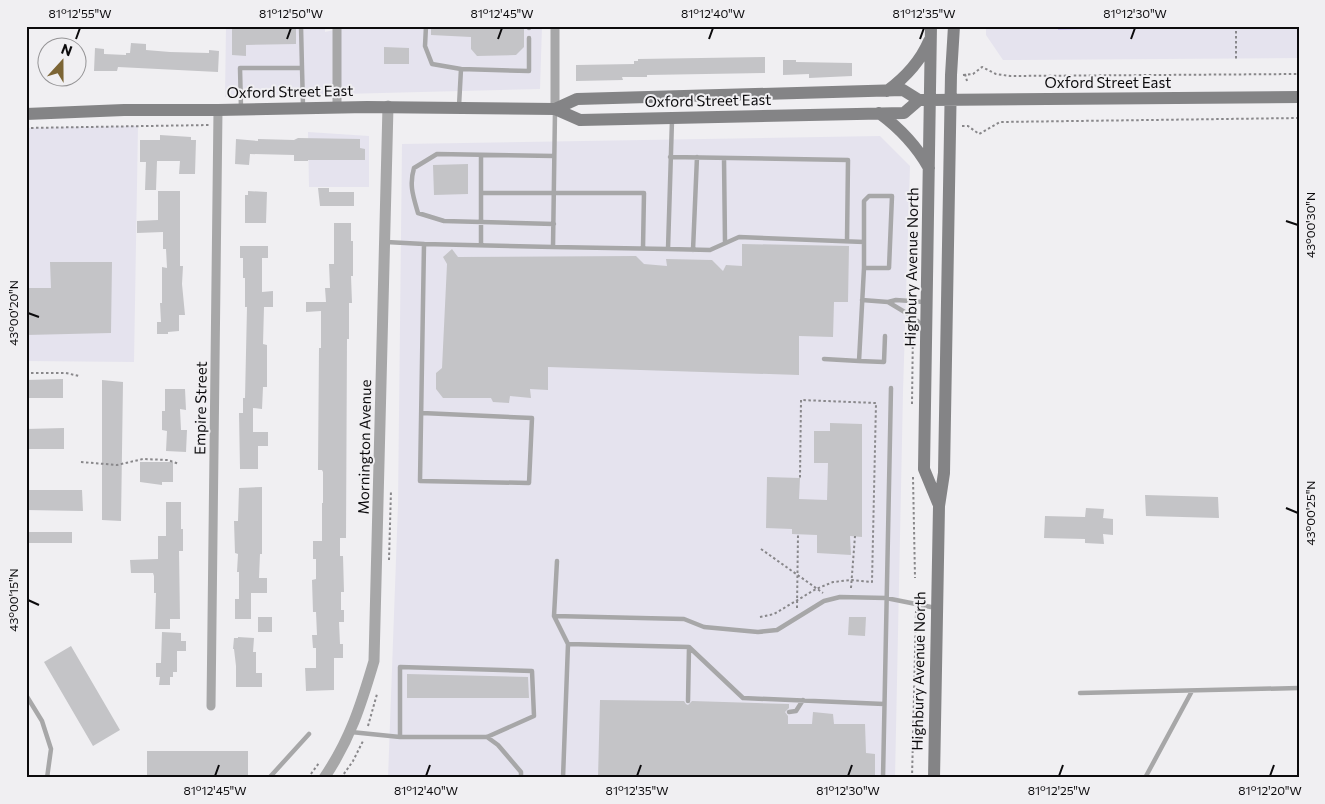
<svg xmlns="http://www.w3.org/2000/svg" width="1325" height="804" font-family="Commissioner,sans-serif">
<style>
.built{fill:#e5e3ee}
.green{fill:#cec4f2}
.building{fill:#c4c4c7}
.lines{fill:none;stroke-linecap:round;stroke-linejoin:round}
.path{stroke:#88878a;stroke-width:2;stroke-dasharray:2.5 2.5;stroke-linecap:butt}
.service{stroke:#a7a7a8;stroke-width:4.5}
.minor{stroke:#a7a7a8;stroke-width:9}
.tertiary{stroke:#a7a7a8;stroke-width:11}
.secondary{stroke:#848486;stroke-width:12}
.ticks{fill:none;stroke:#0c0b0d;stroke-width:2}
.labels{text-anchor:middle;stroke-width:4;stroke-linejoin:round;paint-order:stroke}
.street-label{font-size:15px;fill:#0c0b0d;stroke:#f0eff2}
.neatline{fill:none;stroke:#0c0b0d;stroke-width:2}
.ticks-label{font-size:12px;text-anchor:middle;fill:#0c0b0d}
</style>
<rect width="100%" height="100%" fill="#f0eff2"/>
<path class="built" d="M226,26H325V32L342,28L421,26H542L540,89L225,97Z
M986,26H1299V58L1003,60L986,35Z
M138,126L134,362L26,361V128Z
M308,132L369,136V187H309Z
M880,136L910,166L903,392L895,778H388L398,505L402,144Z"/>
<path class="green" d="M1058,26H1183L1058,30Z"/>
<path class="building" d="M232,26H296V44L246,45V56L232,55Z
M431,26H524V47L516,55L477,56L471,49V37L431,35Z
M131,43L146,44V50L170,52L209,53V50L219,51L218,72L118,67L117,71H94L95,48L104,49V54L126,55V53H130Z
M384,47L409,48V64H384Z
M765,57V73L647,75V77H622L623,80L576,81V65L634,64V61H638V59Z
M783,60H796V62L852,63V76L809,78V74L783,75Z
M160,135L191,137V140H196L195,174H179L180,161H157L156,190H145L146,162H140V140H160Z
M298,138L360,139V148L365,149V160H308V161H294V155L250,154L249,165L235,164L236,139L258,141V139L294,140Z
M468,164V194L434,195L433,165Z
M318,188H329V192H354V206H320Z
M158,191H180V266H183L182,284L185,315H179V331L168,332V334H157V322H161L160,303H162V267L167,268L166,249H163V232L137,233V221L158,220Z
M248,191L267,192L266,223H245V195H248Z
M334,223H351V241H353V276H351L352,303H349V339H347L346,538H340V556H343L344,592H341V610H344V622H339L340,644H343V658H334V690L306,691L305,668H316V648H313L312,635H317L316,612H313L312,580L316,579V559H313V541H322V503H323V472L322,470H318V467L319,348H321V311L306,312V302H326L325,288H330L329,264H334Z
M742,244L849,246L848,302H834L833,337L799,336V375L548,367V390L530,389L531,398L510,396L509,403L493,402L491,398H443L436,389V373L442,368L447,264L443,257L452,249L458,257L636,256L644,264L667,266L666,259L712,260L723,271L726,265L742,266Z
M240,246H268V258H262V292L273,291V307H264L263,344L267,345V387H263L262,409L253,408V432H268V446H258V469H240L239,413H243V398H245L247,307H245V278H243V258H240Z
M50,262H112L111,333L26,335V288H51Z
M63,379V398H26V380Z
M102,380L123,382L121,521L102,520Z
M165,389H185L186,410L180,409L181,430H187L186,452L166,451L167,431L162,430V411H165Z
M830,423L862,424V537L850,536L851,555L817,553V535L792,534V529L766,528L767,477L800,478L799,499L827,500L828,463H814V431H830Z
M64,428V449H26V429Z
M140,462H173V482H162V485L140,482Z
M262,487V554H260L259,578H267V593H251V619H235V599H239V572H237L238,554L235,553L234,521H238L239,488Z
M26,490H82L83,511L26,510Z
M1145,495L1218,497L1219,518L1146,516Z
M166,502H181V529H183V551H179L180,619H170V629H155L156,593H154V576L153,573H131L130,560L158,559V536H166Z
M1086,508L1104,509L1103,518L1113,519V535L1103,534L1104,544L1085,543V539L1044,538L1045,516L1085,517Z
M26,532H72V543H26Z
M258,617H272V632H258Z
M849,617H866L865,636L848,635Z
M162,632L181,633V641H186V651H177V672H173V677H170V685H159L160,677H156V663H161Z
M238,637L254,638L253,652H256V673H262V687H236V666L234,649H233L234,638H238Z
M71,646L120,730L93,746L44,662Z
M407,674L528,677L529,698H407Z
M600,700L684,701L686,704L688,705L692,701L789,704V708L785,712L788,716V724H812L813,712L833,714L834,724H865L866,753L875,754V778H598Z
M147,751H248V778H147Z"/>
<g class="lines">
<path class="path" d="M1236,26V59
M965,74L967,81
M963,75L973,74L982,67L996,74L1010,76L1299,74
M26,94L28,26
M962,126H968L979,134L1000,122L1299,118
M26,128L209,125
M26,373H66L79,376
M912,404L913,327
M81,462L117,465L143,459L168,460L179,464
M913,477L915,578
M761,549L823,593
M389,560L391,490
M851,588L855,536
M797,608L798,534
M760,617L774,614L816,589L833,582L852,580L872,582L876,403L801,400L800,478
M368,726L377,694
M308,778L319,763
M341,778L353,761L363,741
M912,778L916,611"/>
<path class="service" d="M301,26L302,68
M426,26L425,46L432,64L461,69
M529,26V28
M459,106L461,69L529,71V38
M241,108L240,68H302L303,106
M672,120L668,249L710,250L739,237L864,242
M670,157L848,160L847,241
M724,158L725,243
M481,193H644L643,248
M554,224L444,221L418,213C413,196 409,185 414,168L437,154L554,156
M386,242L424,244L420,481L529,483L532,418L422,413
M424,244L553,247L555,111
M481,245V155
M553,247L668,249
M693,250L697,157
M862,300L888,302L913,317L924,327
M888,302L896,300L924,302
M824,359L859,361L864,268V201L869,196H892L889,268H864
M859,361L884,362L885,336
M557,561L554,616L568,644
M554,616L684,619L704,627L758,632L777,630L824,601L840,597L886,598L936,608
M1080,693L1299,688
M26,695L42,721L51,749L47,778
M688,701L689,647
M789,712L796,711L803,700
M351,732L400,737H487L534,716L532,671L400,667V737
M487,737L498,745L521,772V778
M269,778L309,734
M563,778L568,644L689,647L743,698L884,704
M883,778L891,388
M1145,778L1192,691"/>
<path class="minor" d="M337,26V107
M555,26V109
M211,706L218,110"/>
<path class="tertiary" d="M324,778C350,740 361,705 374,661L388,106"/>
<path class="secondary" d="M931,26L924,469L938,503
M887,91C906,77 920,62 929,41
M555,109L577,99L903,90L919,100H930L1299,97
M879,113C901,129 916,145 929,168
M26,114L124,110H218L367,107L555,109L580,120L904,113L919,100
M934,778L939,506L944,473L951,75L954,26"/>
</g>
<path class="ticks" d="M76,39L80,28M287,39L291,28M498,39L502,28M709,39L713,28M920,39L924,28M1131,39L1135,28M1286,221L1298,225M28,313L39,317M1286,508L1298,513M28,600L39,605M215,776L219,765M426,776L430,765M637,776L641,765M848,776L852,765M1059,776L1063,765M1270,776L1274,765"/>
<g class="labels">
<g class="street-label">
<text x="1108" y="88">Oxford Street East</text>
<text transform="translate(290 92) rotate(-1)" y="5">Oxford Street East</text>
<text transform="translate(708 101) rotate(-1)" y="5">Oxford Street East</text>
<text transform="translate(912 267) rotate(-89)" y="5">Highbury Avenue North</text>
<text transform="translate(201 408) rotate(-89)" y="5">Empire Street</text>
<text transform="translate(365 447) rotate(-89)" y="5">Mornington Avenue</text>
<text transform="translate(919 671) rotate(-89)" y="5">Highbury Avenue North</text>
</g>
</g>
<rect width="1325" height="804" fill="none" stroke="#f0eff2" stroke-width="55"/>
<g transform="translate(62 62) rotate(21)"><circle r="24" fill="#f0eff2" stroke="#959496"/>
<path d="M0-4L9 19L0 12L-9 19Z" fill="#7c6535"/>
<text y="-8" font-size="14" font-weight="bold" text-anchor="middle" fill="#0c0b0d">N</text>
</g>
<rect x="28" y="28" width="1270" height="748" class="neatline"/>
<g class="ticks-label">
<text x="80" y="18">81°12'55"W</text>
<text x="291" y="18">81°12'50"W</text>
<text x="502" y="18">81°12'45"W</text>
<text x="713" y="18">81°12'40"W</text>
<text x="924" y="18">81°12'35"W</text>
<text x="1135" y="18">81°12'30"W</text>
<text transform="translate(1311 225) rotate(-90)" y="4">43°00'30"N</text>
<text transform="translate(14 313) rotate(-90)" y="4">43°00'20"N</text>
<text transform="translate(1311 513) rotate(-90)" y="4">43°00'25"N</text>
<text transform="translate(14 600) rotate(-90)" y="4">43°00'15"N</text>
<text x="215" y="795">81°12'45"W</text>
<text x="426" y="795">81°12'40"W</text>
<text x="637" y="795">81°12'35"W</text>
<text x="848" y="795">81°12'30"W</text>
<text x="1059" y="795">81°12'25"W</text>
<text x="1270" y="795">81°12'20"W</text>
</g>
</svg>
